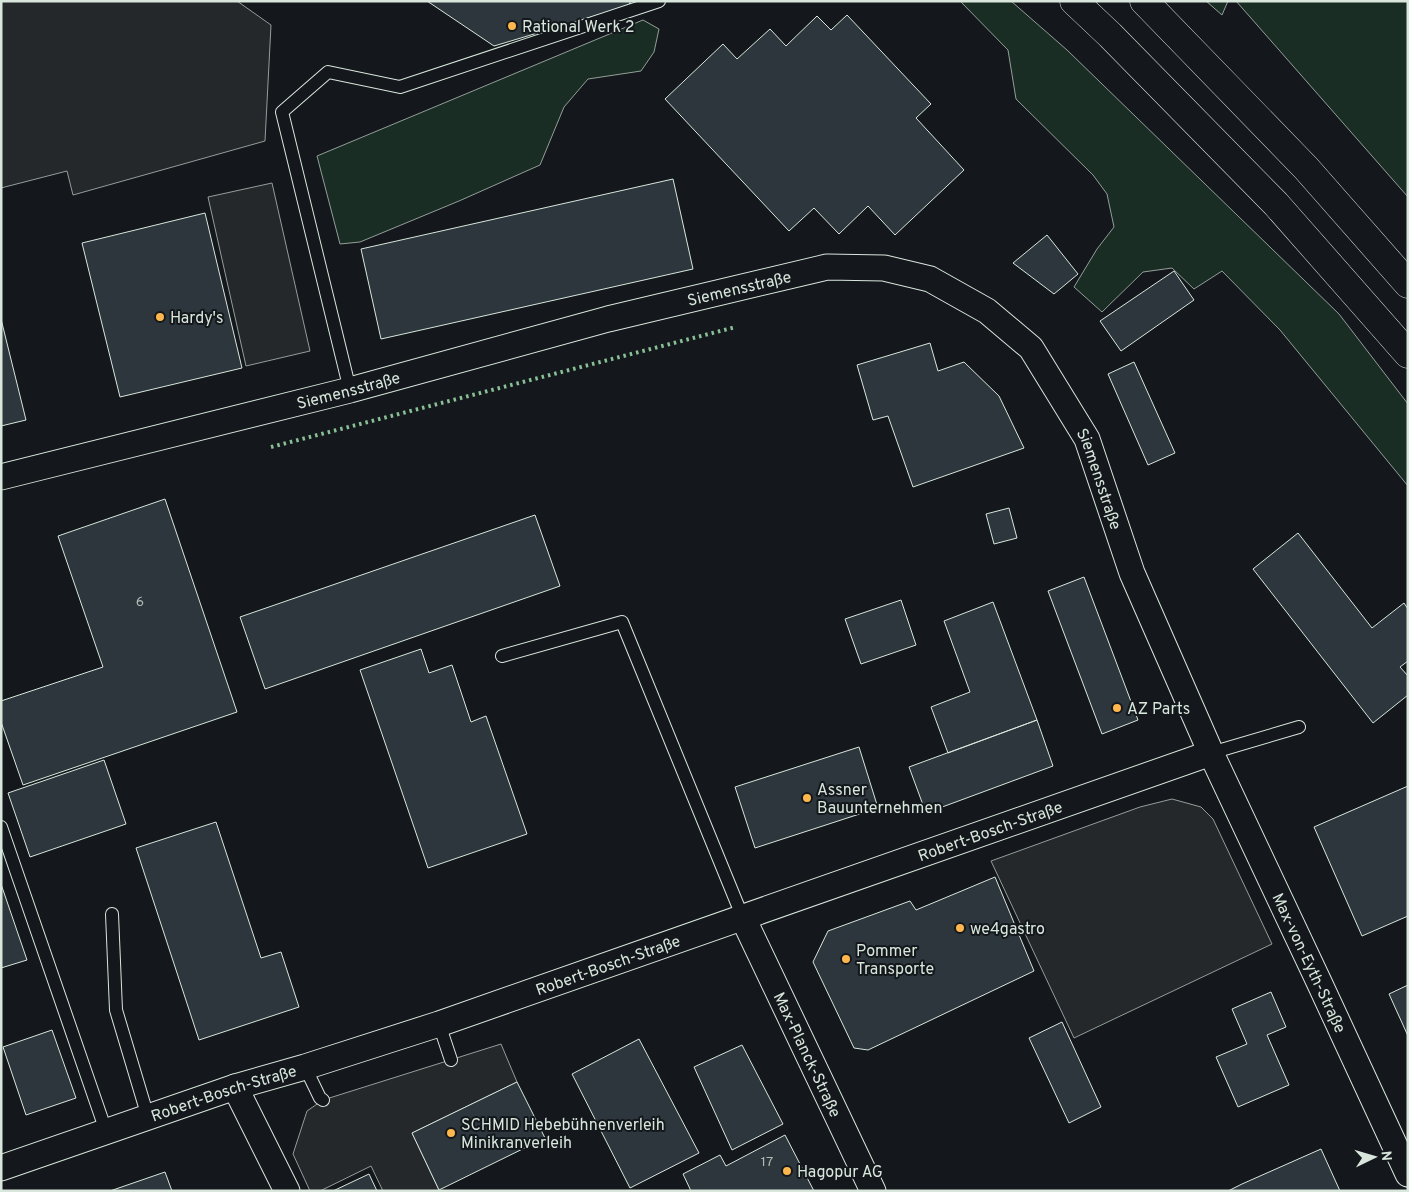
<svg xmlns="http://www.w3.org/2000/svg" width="1409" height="1192" font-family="Overpass,sans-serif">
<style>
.green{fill:#1a2d24;stroke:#939e99}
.parking{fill:#24282b;stroke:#939e99}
.building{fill:#2c363c;stroke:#d8e6dc}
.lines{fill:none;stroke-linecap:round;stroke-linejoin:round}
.lane-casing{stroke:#d8e6dc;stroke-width:14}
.street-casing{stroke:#d8e6dc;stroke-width:27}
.highway-casing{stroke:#d8e6dc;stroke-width:29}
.lane{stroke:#14181c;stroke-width:12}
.street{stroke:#14181c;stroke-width:25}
.highway{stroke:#14181c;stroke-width:28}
.hedge{stroke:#8ac095;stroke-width:4;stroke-dasharray:2.5 4;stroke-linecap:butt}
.poi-dot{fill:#ffb74d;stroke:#14181c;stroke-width:2}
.labels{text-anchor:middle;stroke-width:4;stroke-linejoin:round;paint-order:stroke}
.number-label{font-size:14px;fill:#adbab4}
.poi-label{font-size:16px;fill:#d8e6dc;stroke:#14181c;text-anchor:start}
.street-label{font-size:16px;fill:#d8e6dc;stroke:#14181c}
</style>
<rect width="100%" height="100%" fill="#14181c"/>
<path class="green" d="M960,1H1011L1067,50L1339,314L1408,404V486L1280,330L1222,271L1194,289L1172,268L1143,272L1102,312L1074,287L1097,249L1114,227L1107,194L1093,175L1016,99L1008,50Z
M1206,1H1228L1222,15Z
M1236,1H1408V197Z
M643,20L659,29L654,52L641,71L588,79L564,107L540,165L459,201L360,242L340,244L317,156Z"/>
<path class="parking" d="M1,1H237L271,25L265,141L73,195L67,171L1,188Z
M272,183L310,351L246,366L208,197Z
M1172,799L1201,807L1213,819L1272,944L1074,1038L991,861L1140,807Z
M501,1044L517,1082L412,1133L439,1190L438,1191H383L371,1166L320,1191H310L293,1154L307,1111L323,1100Z"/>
<path class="building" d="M427,1H631L628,6L494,46Z
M847,15L931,104L916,118L964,170L895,235L868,206L839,234L814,208L789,231L665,99L723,44L737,59L770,29L786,46L817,16L831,30Z
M673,179L693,269L381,339L361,249Z
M205,213L242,368L120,397L82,243Z
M1047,235L1078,274L1054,294L1013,263Z
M1174,271L1194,300L1121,351L1100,321Z
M1,319L26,420L1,426Z
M930,343L938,371L964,362L999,396L1024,448L913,487L888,416L873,420L857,365Z
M1134,362L1175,453L1148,465L1108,374Z
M165,499L237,712L23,785L1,722V701L103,667L58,536Z
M1009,508L1017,538L994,544L986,514Z
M535,515L560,586L265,689L240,617Z
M1298,533L1372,628L1404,603L1408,609V661L1400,667L1408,676V695L1373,723L1253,569Z
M1084,577L1138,720L1102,734L1048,591Z
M901,600L916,645L861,664L845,619Z
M993,602L1037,720L948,753L931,707L970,692L944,621Z
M421,649L429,673L452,665L471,722L486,716L527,834L428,868L360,670Z
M1037,720L1053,766L926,813L909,767Z
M859,747L878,808L755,848L735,787Z
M104,760L126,824L30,857L8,793Z
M1408,786V916L1362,936L1314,827Z
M216,822L261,958L281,952L299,1007L199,1040L136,848Z
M995,877L1034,971L868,1050L854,1048L813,962L828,931L910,901L916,910Z
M1,884L27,960L1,968Z
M1408,985V1036L1389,994Z
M1271,992L1286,1027L1267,1035L1289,1085L1238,1107L1216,1057L1247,1044L1232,1009Z
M1062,1022L1101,1107L1069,1123L1029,1038Z
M52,1030L76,1098L26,1115L3,1047Z
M639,1039L699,1153L630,1188L572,1074Z
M742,1045L783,1124L732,1150L694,1067Z
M517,1082L545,1138L439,1190L412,1133Z
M785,1135L814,1191H691L683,1174L720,1155L726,1166Z
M1321,1149L1340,1191H1228L1242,1184Z
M165,1172L172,1191H110Z
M369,1174L377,1191H333Z"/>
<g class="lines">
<defs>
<path id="lane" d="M350,390L282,112L328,72L400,87L659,1
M502,656L622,622L743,918
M1211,753L1299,727
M1,827L106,1131
M112,914L116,1010L148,1117
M439,1024L451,1060
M305,1067L320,1098L323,1100"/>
<g id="street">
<path id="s1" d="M1,477L350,390L608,319L827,267L884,268L930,279L987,311L1031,348L1087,439L1132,573L1211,753L1319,982L1408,1174"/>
<path id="s2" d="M743,918L873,1191"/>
<path d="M235,1087L287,1191"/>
<path id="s3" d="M1,1168L235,1087L305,1067L439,1024L1211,753"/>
</g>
<path id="highway" d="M1074,1L1110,35L1276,204L1408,354
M1144,1L1306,168L1408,284"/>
</defs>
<use href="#lane" class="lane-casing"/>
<use href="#street" class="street-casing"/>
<use href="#highway" class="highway-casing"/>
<use href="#lane" class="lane"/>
<use href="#street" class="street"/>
<use href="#highway" class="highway"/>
<path class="hedge" d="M271,447L736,327"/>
</g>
<g class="poi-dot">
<circle cx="512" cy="26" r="5"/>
<circle cx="160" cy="317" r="5"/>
<circle cx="1117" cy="708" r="5"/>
<circle cx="807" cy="798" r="5"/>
<circle cx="960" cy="928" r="5"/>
<circle cx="846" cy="959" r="5"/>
<circle cx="451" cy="1133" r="5"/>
<circle cx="787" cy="1171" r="5"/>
</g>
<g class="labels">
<g class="number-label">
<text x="140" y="606">6</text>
<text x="767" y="1166">17</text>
</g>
<g class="poi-label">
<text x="522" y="32">Rational Werk 2</text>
<text x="170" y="323">Hardy's</text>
<text x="1127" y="714">AZ Parts</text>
<text x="817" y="795">Assner<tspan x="817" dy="18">Bauunternehmen</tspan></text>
<text x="970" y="934">we4gastro</text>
<text x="856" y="956">Pommer<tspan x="856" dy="18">Transporte</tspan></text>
<text x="461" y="1130">SCHMID Hebebühnenverleih<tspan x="461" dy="18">Minikranverleih</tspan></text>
<text x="797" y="1177">Hagopur AG</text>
</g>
<g class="street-label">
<text dy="6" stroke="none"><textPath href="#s1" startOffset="762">Siemensstraße</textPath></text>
<text dy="6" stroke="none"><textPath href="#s1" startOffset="358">Siemensstraße</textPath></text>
<text dy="6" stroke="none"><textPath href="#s1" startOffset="1228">Siemensstraße</textPath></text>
<text dy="6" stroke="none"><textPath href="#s3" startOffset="1045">Robert-Bosch-Straße</textPath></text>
<text dy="6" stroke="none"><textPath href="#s1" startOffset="1756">Max-von-Eyth-Straße</textPath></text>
<text dy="6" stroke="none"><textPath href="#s3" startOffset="640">Robert-Bosch-Straße</textPath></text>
<text dy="6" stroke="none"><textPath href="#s2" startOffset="151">Max-Planck-Straße</textPath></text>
<text dy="6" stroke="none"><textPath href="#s3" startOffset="235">Robert-Bosch-Straße</textPath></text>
</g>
</g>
<rect width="1409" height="1192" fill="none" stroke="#d8e6dc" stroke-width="5"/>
<g transform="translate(1374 1157) rotate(85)" stroke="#14181c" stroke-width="4" paint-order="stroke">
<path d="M0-4L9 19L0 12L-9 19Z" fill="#d8e6dc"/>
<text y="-8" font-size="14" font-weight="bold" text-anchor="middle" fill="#d8e6dc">N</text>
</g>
</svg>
